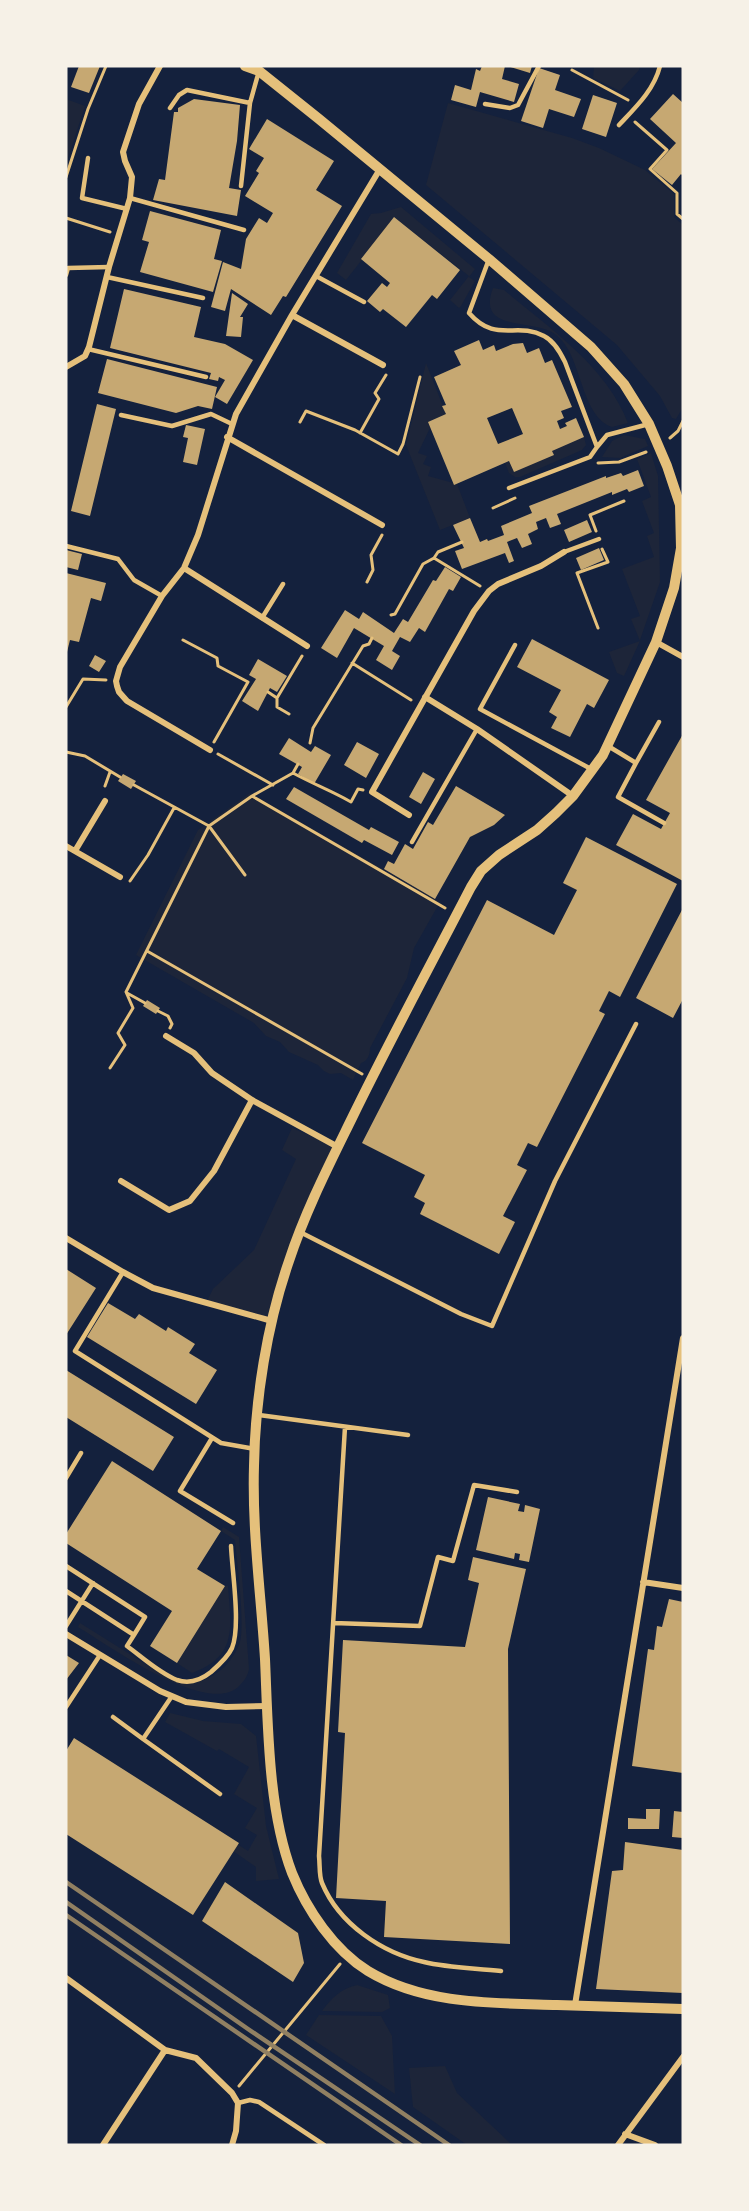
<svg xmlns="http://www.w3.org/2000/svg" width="749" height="2211" font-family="'Roboto Condensed',sans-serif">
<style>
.green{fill:#1d2539}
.building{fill:#c6a872;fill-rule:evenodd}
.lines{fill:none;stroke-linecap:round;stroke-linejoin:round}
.path{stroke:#e5c07b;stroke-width:3}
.service{stroke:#e5c07b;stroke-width:4.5}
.minor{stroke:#e5c07b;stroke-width:6}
.tertiary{stroke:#e5c07b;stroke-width:10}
.rail{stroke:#918062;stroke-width:4.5}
</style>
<rect width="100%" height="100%" fill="#14213d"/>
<path class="green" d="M594,66H640L639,70L620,91L593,78Z
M66,99L85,106L66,164Z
M448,103L572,138L599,148L645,170L674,194V217L683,225V407L676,419L672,418L660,396L617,345L426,185Z
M401,207L475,269L469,277L475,281L461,306L459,308L450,300L469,276L395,218L346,280L337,273L371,214L381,213Z
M493,288L504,290C549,328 606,366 628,423L612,427C579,415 583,354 555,334C533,318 476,333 493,288Z
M426,363L446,414L428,422L430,428L418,453L427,456L423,464L431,467L428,476L457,484L470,518L440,530L406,445Z
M624,435L645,439L648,446L620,458L602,457L612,441Z
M584,437L586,445L582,450L520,477H515L509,473L505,463L509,461L514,472L552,451Z
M651,453L658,476L660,582L639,643L624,676L617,673L609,652L640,641L631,619L640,616L622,569L654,557L647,536L654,533L642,501L651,497L637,459Z
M250,793L440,902L414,948L407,978L370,1048C370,1054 368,1061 361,1063L353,1080L341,1073L330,1074L324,1071L318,1065L289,1052L280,1042L266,1036L254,1023L136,955L198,830Z
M292,1128L338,1147L272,1321L206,1303L213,1289L254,1250L296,1159L282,1150Z
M223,1527L239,1537L249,1669C248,1675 245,1680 240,1685C210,1719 108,1645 78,1627L80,1623L171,1680C188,1685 200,1684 215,1674C226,1668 236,1654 240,1642C245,1621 237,1564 235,1540L221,1531Z
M225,1586H228C231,1627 238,1656 192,1673L177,1663Z
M170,1713L203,1721L241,1724L256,1736L266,1826L279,1879L256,1881V1867L233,1851L237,1844L248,1851L257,1835L245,1828L257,1808L234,1794L249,1767L219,1749L217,1751L165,1722Z
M357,1985L388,1995L390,2008L382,2012L322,2011C332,1998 340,1989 357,1985Z
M319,2015L381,2016L392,2036L395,2094L306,2035Z
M445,2066L457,2093L512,2145H467L413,2107L409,2068Z"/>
<path class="building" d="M79,66H100L89,93L71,87Z
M482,66H505L502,79L519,84L514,102L480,92L476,107L451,100L455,85L471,90L476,69L480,71Z
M507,66H532L530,73Z
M539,68L560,75L555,90L581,99L574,117L549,109L543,128L521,121Z
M673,94L683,103V176L681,174L672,185L652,169L676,143L650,119Z
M593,95L617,103L606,137L582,129Z
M194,99L240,105L237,141L229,188L241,190L237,216L153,200L159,179L165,180L174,112H178V108Z
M267,119L334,161L316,190L342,206L286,297L283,296L271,315L231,289L225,311L211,307L223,262L241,269L246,239L259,218L267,223L273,213L245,196L259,173L256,171L264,158L249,149Z
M150,211L221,230L214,259L222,261L213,292L140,272L149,242L142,240Z
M394,217L460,270L437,299L432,295L406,327L383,309L380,312L367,301L382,283L387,287L390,283L361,259Z
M124,289L201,307L194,337L225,344L253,360L227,404L215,397L225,380L219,377L218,381L209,379L211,373L110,348Z
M232,293L248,304L240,317H243L241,337L226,336Z
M479,340L483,350L494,345L496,351L513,344L523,343L527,353L539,348L545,363L552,360L572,407L561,411L564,418L557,421L560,429L567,426L565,423L576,418L584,437L552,451L554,455L514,472L509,461L454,485L428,422L446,414L442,406L446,405L434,377L461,365L454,351ZM512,408L523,434L498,444L487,418Z
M107,359L217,387L212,409L198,406L176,413L98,393Z
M97,404L116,409L90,516L71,511Z
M186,425L205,429L197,465L183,462L188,438L183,437Z
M638,470L644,486L629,492L627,489L612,495V492L557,514L561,524L550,528L546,518L536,522L538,529L528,534L532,544L522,548L517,538L507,542L514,561L509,563L505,553L462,569L455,551L464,548L453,525L470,518L480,542L487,539L488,541L504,535L501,526L532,513L529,506L606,476V478L621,473L623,476Z
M587,520L592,532L569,542L564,530Z
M599,548L604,560L581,570L576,558Z
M66,550L82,554L78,570L66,567Z
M445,567L461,577L453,591L449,589L425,632L419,628L410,642L400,637L392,651L400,656L392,670L376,660L384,646L354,628L337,658L321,648L345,610L359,619L363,612L394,633L403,619L408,622L433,580L436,581Z
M66,573L106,583L101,601L91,598L79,642L70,640L67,652Z
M532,639L609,680L594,708L587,704L570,737L551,728L557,717L549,712L561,690L517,667Z
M95,655L106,661L99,672L89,666Z
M258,659L287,676L277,692L270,688L258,711L242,701L256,679L249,675Z
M683,734V881L616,845L633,814L661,829L670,813L646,800Z
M289,738L311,752L315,746L331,755L314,784L298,774L302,767L279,754Z
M357,742L379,754L366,778L344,765Z
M423,772L435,779L421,804L409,797Z
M123,774L136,781L131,789L118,781Z
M456,786L505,815L494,825L470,837L435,899L384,869L388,861L394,864L405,844L413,849L428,822L433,825Z
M294,787L369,830L371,827L399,842L392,855L364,840L362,843L286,799Z
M586,837L677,884L620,997L609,991L599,1011L605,1014L537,1147L528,1143L517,1165L527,1170L503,1216L515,1222L499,1254L420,1214L425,1203L414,1197L425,1175L362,1143L487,900L554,935L577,890L563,883Z
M683,908V999L673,1018L636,998Z
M147,1000L160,1008L156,1014L143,1006Z
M66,1269L96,1288L66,1335Z
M108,1303L135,1319L139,1314L166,1331L168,1327L195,1344L189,1353L217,1370L196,1404L87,1337Z
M66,1370L174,1437L153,1471L66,1417Z
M112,1461L221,1531L197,1569L225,1586L177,1663L150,1646L172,1611L66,1543V1534Z
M488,1497L520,1504L518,1511L524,1512L525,1505L540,1509L529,1562L519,1560L520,1554L515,1553L514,1559L476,1550Z
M473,1557L526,1569L508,1649L510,1944L384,1937L386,1901L336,1898L345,1733L338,1732L343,1640L465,1647L479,1583L468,1580Z
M669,1599L683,1602V1773L632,1766L648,1649L654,1650L657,1626L662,1627Z
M66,1655L79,1663L66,1680Z
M74,1738L239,1843L193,1915L66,1834V1751Z
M646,1809H660L659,1829H628V1818L646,1819Z
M674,1811L683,1812V1838L672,1837Z
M625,1842L683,1850V1993L596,1989L612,1871L623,1870Z
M225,1882L298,1933L304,1963L293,1982L202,1921Z"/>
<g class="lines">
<path class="path" d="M683,66V67
M572,70L628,100
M635,122L667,150L650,169L677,193V214L683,219
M66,177L88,109L106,66
M66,218L110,232
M300,422L306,411L355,430L398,454L403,444L420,377
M360,433L379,399L375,393L386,375
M670,438L678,431L683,421
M598,463L619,462L646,452
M493,508L515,498
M596,531L590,515L624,501
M434,558L480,586
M367,582L373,570L371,555L382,535
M391,615L395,614L423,564L434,558L438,552L462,542
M598,628L577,573L608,562L602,549
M183,640L217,658L218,666L248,682L214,742
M352,663L411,700
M268,692L277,698L302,656
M277,698V707L289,714
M66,707L83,679L106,680
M310,743L313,728L363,646L369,644L372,638
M66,752L85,756L120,777
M218,754L273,785
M293,773C313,784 332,791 351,802L358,789L363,790
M134,785L209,826L245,875
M105,786L110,772
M252,796L445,908
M130,881L148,855L174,808
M147,951L362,1074
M127,993L145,1003
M158,1011L168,1016L172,1024L170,1028
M110,1068L125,1045L118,1033L133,1008L126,992L209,826L252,796L293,773L298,764
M239,2086L340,1964"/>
<path class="service" d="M485,104L510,108L518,105L539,66
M170,108L179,95L187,90L250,103
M619,125C636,107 654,90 660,66
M88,158L82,198L127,209
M241,186L250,103L259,71
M130,198L244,230
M489,259L469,313C496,344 516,321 544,336C554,341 560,352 565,362L597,447L590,457L509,488
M66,275L68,268L109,267
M316,276L364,302
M107,277L203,298
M88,349L206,377
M121,415L172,426L211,414L232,424
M597,447L607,435L649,424
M66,546L118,559L134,580L162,596
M564,552L599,539
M262,618L283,584
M515,645L480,709L591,769
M608,746L636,763L618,797L664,823
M636,763L659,722
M412,842L477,729
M300,1232L461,1314L492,1326L555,1181L636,1024
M123,1272L75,1351L221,1443L255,1449
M259,1415L408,1435
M345,1427L319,1856C320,1865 319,1876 322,1883C339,1924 382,1953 424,1962C449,1968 476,1968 501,1971
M212,1438L180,1491L233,1523
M66,1478L81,1453
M66,1566L145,1617L134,1635
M66,1591L134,1635L127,1646C142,1657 159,1673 177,1680C189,1684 201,1680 211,1672C219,1665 228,1657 232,1648C241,1626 232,1571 231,1546
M334,1623L420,1626L438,1557L453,1561L474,1485L517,1492
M66,1626L93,1583
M66,1707L100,1655
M113,1717L143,1739L172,1696
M143,1739L220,1794
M238,2103L250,2100L259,2102L324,2145"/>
<path class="minor" d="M292,315L383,365
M66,367L85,356L89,347L109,267L130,198L132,177L125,161L123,152L139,104L160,66
M227,437L382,525
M184,568L307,646
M656,642L683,657
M425,697L477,729L573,796
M210,750L127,701L119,692L117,686L116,681L120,667L162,596L184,568L198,535L236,414L292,315L380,169
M409,815L372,792L474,611L489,591L498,584L541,566L564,552
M66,846L120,877
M75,851L105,801
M166,1036L194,1053L212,1073L252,1100L338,1147
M121,1181L169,1210L190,1201L214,1171L252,1100
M66,1238L123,1272L153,1288L272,1321
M643,1582L683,1588
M66,1634L160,1691L186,1702L226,1707L267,1706
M66,1978L165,2050L196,2058L232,2093L238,2103L236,2131L232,2145
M575,2005L683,1338
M625,2134L655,2145
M103,2145L165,2050
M618,2145L683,2057"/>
<path class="tertiary" d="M245,66L259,71L319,119L489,259L591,347L624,384L649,424L667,466L680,505L681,548L674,588L656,642L603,755L573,796L556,813L537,830L499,855L481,871L471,887C431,964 390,1040 352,1118C329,1165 305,1212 289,1261C267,1324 255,1400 254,1466C252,1530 261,1595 265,1659C268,1726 268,1810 292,1873C307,1910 334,1950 368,1971C424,2005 494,2003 557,2005C599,2006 641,2008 683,2009"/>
<path class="rail" d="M66,1882L449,2145
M66,1902L248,2029L420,2145
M66,1915L401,2145"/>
</g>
<rect width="749" height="2211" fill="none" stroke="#f6f1e7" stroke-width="135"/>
</svg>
